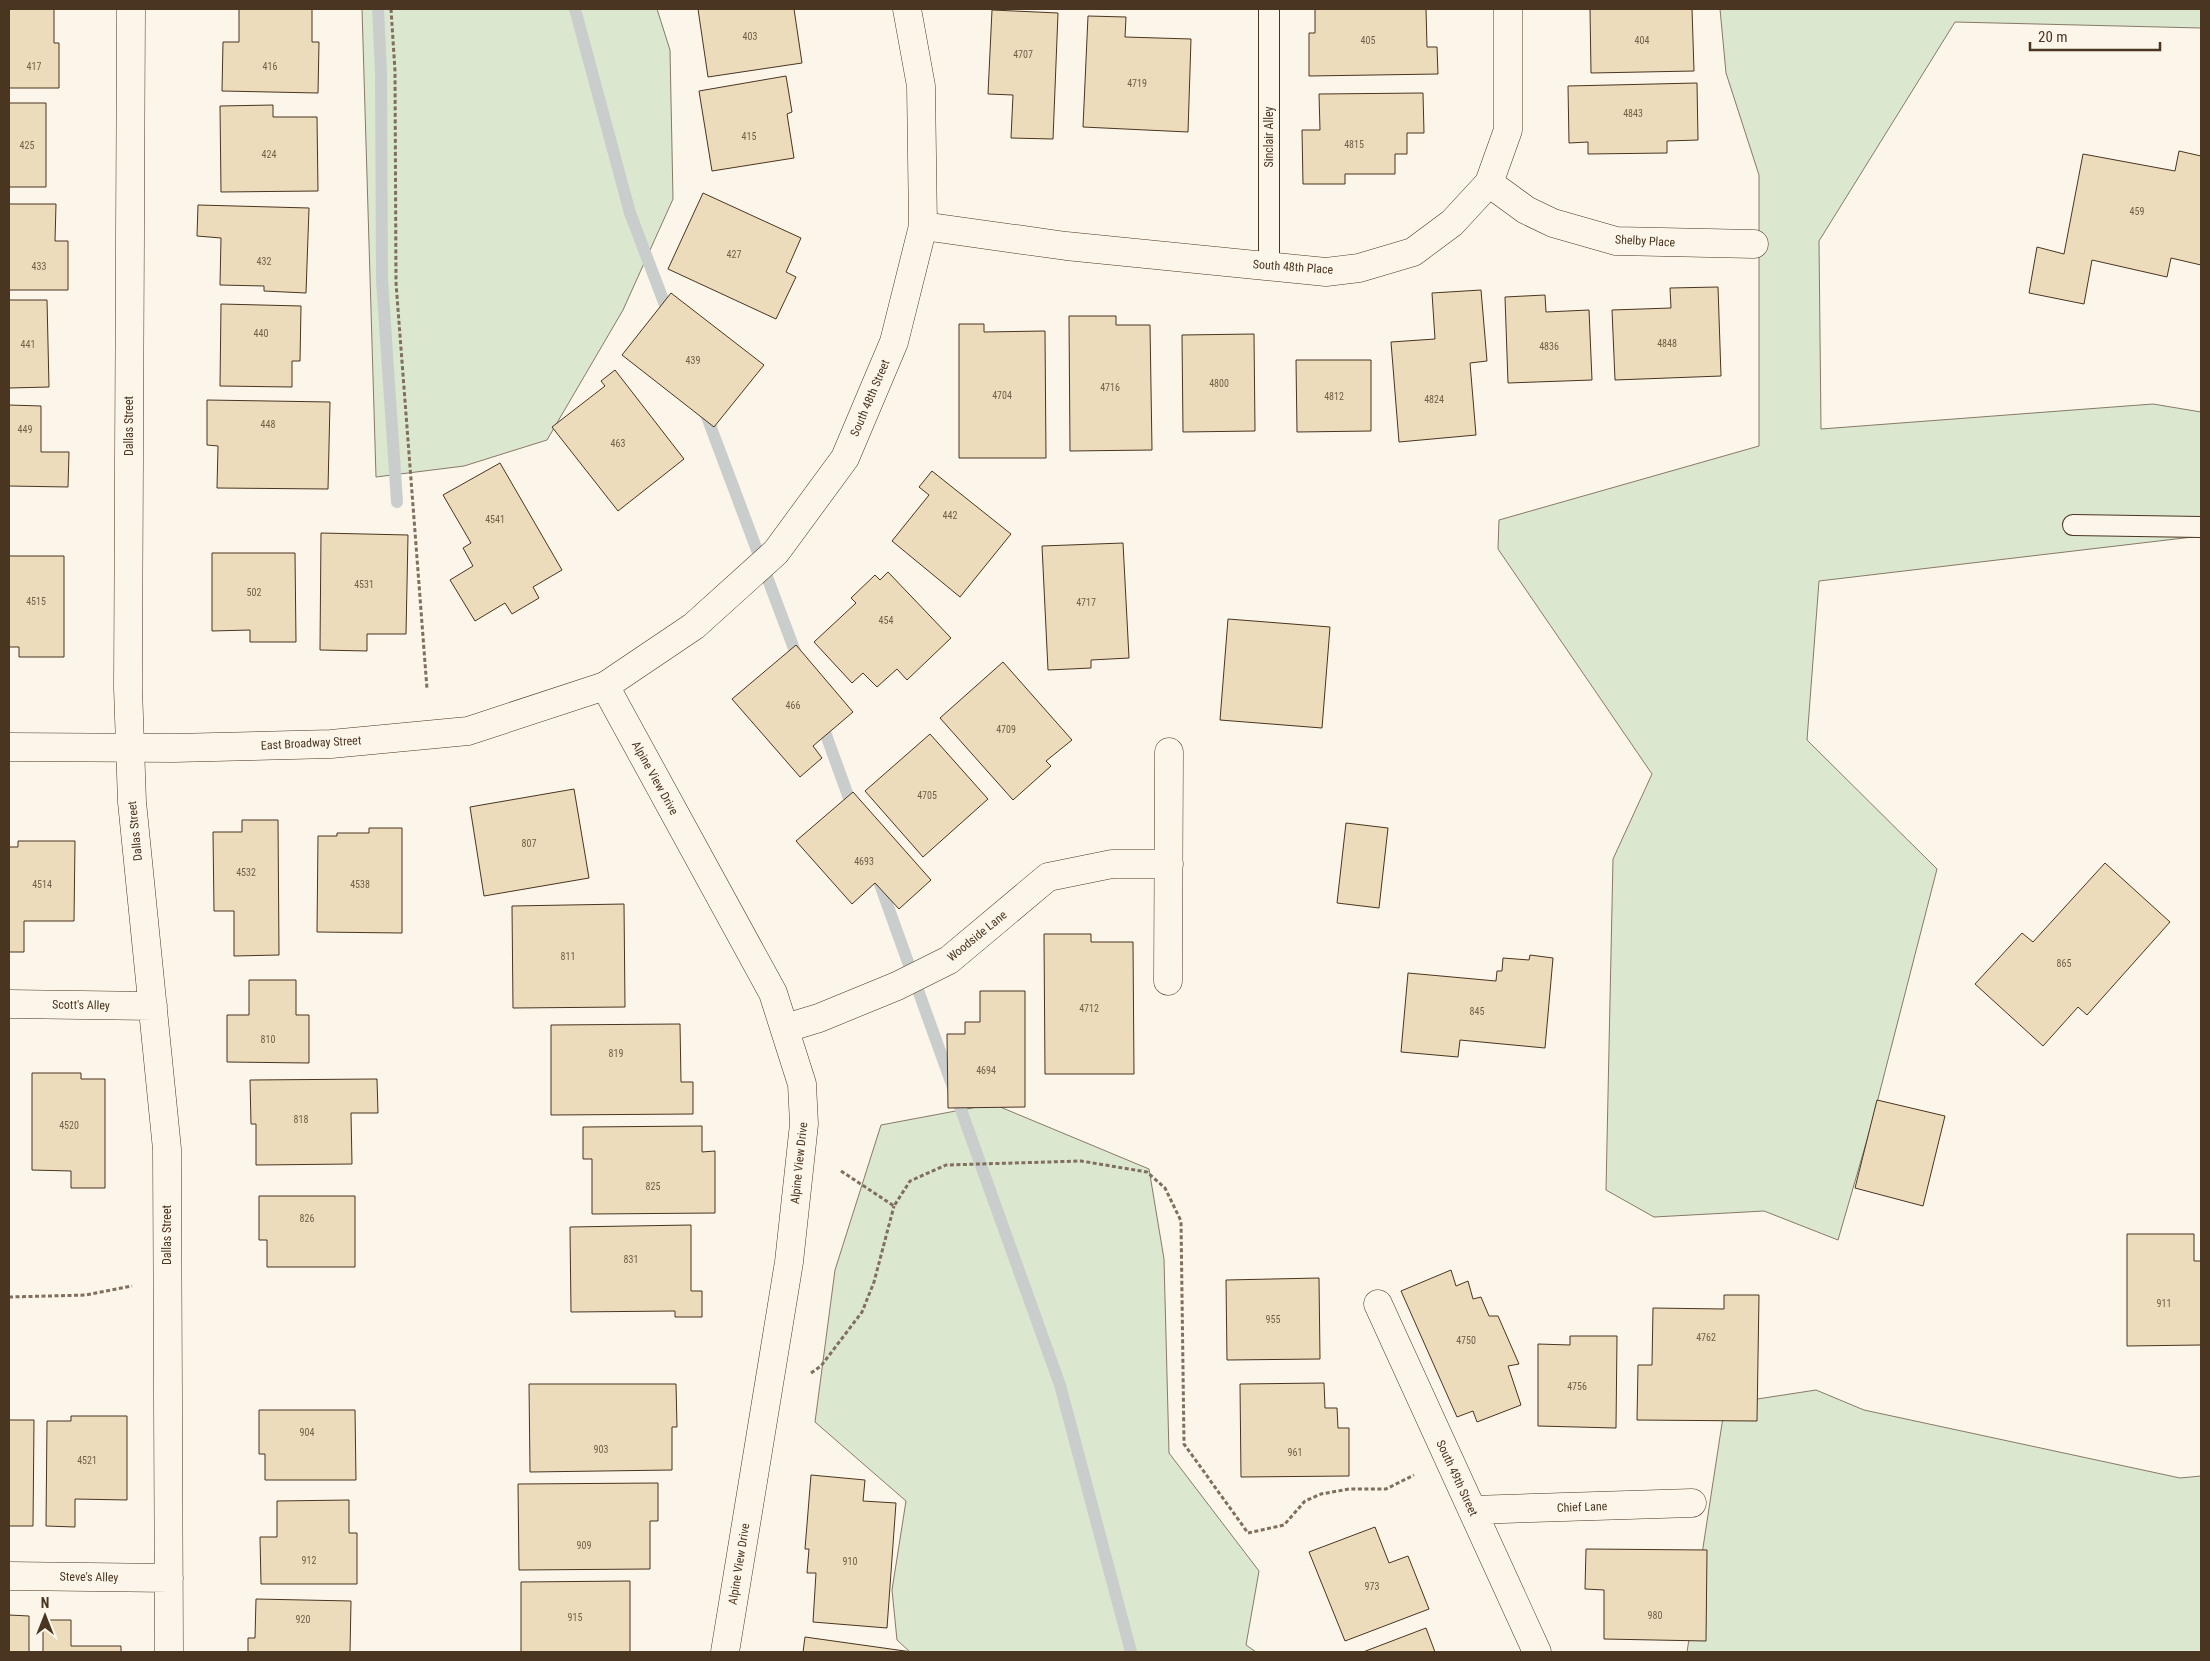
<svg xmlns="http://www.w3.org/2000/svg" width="2210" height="1661" font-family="'Roboto Condensed',sans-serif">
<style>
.green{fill:#dce7d0;stroke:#887966}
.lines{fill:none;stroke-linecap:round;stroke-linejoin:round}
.stream{stroke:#c9cecd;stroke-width:12}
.building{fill:#ecdcbc;stroke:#4a3520}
.lane-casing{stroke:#4a3520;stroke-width:22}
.street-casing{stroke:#4a3520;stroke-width:29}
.secondary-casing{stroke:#4a3520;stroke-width:29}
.path{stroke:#7f6f5c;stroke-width:3;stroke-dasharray:4 2.5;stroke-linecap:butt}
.lane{stroke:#fbf6e9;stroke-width:20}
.street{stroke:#fbf6e9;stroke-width:28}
.secondary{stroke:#fbf6e9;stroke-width:28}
.labels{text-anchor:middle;stroke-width:4;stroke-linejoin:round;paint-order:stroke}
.number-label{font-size:10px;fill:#725f47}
.street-label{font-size:12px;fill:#4a3520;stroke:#fbf6e9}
</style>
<rect width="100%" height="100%" fill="#fbf6e9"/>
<path class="green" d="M362,9H657L670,50L673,199L623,310L547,440L464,466L376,477Z
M1720,9H2201V28L1955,22L1819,241L1821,429L2153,404L2201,412V536L1819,581L1807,740L1937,869L1871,1126L1838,1240L1764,1211L1654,1217L1606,1190L1613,859L1652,774L1498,549L1499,520L1759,446V175L1726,73Z
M993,1104L1149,1169L1164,1259L1169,1453L1259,1571L1246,1645L1256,1652H910L897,1640L892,1590L906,1501L815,1422L835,1270L881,1125Z
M1816,1390L1864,1410L2180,1478L2201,1476V1652H1687L1725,1404Z"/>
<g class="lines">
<path class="stream" d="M378,9L381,71L382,280L397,502
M575,9L630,213L670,318
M704,409L799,662
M821,721L854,812
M877,876L1060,1385L1131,1652"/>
</g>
<path class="building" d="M9,9H54V43H59V88H9Z
M239,9H312V42H319L318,93L222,91L223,42H239Z
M698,9H794L802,63L708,77Z
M1315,9H1426L1427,47H1437L1438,74L1309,76V33H1315Z
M1590,9H1692L1694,71L1591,73Z
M992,10L1058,13L1053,139L1011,138L1013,95L988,94Z
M1088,16L1126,17L1125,37L1191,39L1188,132L1083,127Z
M786,76L792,112L787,114L794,158L712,171L699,91Z
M1697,83L1698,140L1667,141V153L1588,154V142L1569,143L1568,86Z
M1423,93L1424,133H1407V154H1395V174H1345V184H1303L1302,130H1320L1319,94Z
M9,103H46V187H9Z
M273,105V117H317L318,191L221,192L220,106Z
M2179,151L2201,156V265L2171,258L2167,277L2092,260L2084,304L2029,293L2037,247L2064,254L2083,154L2175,171Z
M703,193L801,238L786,272L796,277L776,319L668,269Z
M9,204H56L55,241H68V290H9Z
M198,205L309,208L306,293L264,291V286L220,285L221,238L197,236Z
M1718,287L1721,376L1615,380L1612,310L1671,308L1670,288Z
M1481,290L1487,361L1470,363L1476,435L1399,442L1391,342L1435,339L1432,293Z
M671,293L764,365L714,427L622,355Z
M1545,295L1546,312L1589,310L1592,380L1508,383L1505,297Z
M9,300H47L49,387L9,388Z
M221,304L301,306L300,361H292V387L220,386Z
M1069,316H1116V325H1150L1152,450L1070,451Z
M959,324H984V332L1045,331L1046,458H959Z
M1254,334L1255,431L1183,432L1182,335Z
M1296,360H1371V431L1297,432Z
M615,370L684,459L618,511L552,427L605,386L601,381Z
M207,400L330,402L328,489L217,488L218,446L207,445Z
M9,405L41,406V452H69L68,487L9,486Z
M500,463L562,570L533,587L539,598L512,614L505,603L475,621L450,580L473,566L463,548L471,543L443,495Z
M932,471L1011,534L960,597L892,541L929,495L919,487Z
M321,533L408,535L406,634H367V651L320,650Z
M1123,543L1129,658L1091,660V668L1048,670L1042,546Z
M212,553H295L296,642H250V630L212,631Z
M9,556H64V657H19V647H9Z
M888,572L951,638L907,680L897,669L877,687L863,673L852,683L814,642L856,603L851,598L875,575L880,580Z
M1228,619L1330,627L1322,728L1220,720Z
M796,645L853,712L813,746L822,758L800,777L732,699Z
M1003,662L1072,740L1046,761L1051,766L1013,800L940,718Z
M930,734L988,799L923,857L865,791Z
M574,789L589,878L484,896L470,807Z
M853,792L931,880L899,909L875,883L852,904L796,841Z
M242,820H278L279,955L234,956V911H214L213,832H242Z
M1346,823L1388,828L1379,908L1337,903Z
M369,828H402V933L317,932L318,836H337V833H369Z
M18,841H75L74,921H24V952H9V847H18Z
M2105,863L2170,922L2087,1015L2078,1007L2043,1046L1975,984L2022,933L2033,942Z
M624,904L625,1007L513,1008L512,906Z
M1044,934H1091V942H1133L1134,1074H1045Z
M1530,955L1553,958L1545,1048L1460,1040L1458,1057L1401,1052L1408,973L1496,981L1497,971H1502L1503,958L1529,960Z
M249,980H296V1015H309V1063L227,1062V1015H249Z
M980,991H1025V1107L948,1108L947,1034H965V1022H980Z
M680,1024L681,1082H693V1114L551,1115V1025Z
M32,1073H81V1079H105V1188H71V1171L32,1170Z
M377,1079L378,1113H351L352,1164L256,1165V1124H251L250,1080Z
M1877,1100L1945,1116L1923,1206L1855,1188Z
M702,1126V1152L715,1151V1213L592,1214V1159H583V1127Z
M259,1196H355V1267H267V1240H259Z
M691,1225V1291H702V1317H675V1311L571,1312L570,1227Z
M2127,1234H2194V1261H2201V1345L2127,1346Z
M1451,1270L1456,1286L1468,1281L1473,1299L1481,1297L1489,1316H1498L1519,1364L1508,1366L1521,1405L1477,1422L1473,1411L1457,1417L1401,1291Z
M1319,1278L1320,1359L1227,1360L1226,1280Z
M1724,1295H1759L1757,1421L1637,1420L1638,1365H1652L1653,1308L1724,1309Z
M1570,1336H1617L1616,1428L1538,1426V1344L1570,1345Z
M1324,1383L1325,1408H1337L1338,1428H1349V1476L1241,1477L1240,1384Z
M529,1384H676L677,1427H672V1470L530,1472Z
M259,1410H355L356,1480H265V1454H259Z
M9,1414V1420H34L33,1526H9Z
M71,1416H127V1500L75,1499V1527L46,1526L47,1421H71Z
M811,1475L865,1480L863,1501L896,1503L887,1628L813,1622L816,1573H807L809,1549H805Z
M658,1483V1521H650V1569L519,1570L518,1484Z
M349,1500V1533H357V1584H261L260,1537H277V1501Z
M1375,1527L1389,1563L1408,1556L1429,1609L1345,1641L1309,1552Z
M1586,1549L1707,1550L1706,1641L1604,1639V1590L1585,1589Z
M630,1581V1652H521V1582Z
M256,1599L351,1601L350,1652H248V1638H255Z
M9,1615L29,1616V1652H9Z
M43,1620H71V1646H121V1652H43Z
M1426,1628L1435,1652H1363Z
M805,1637L912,1652H803Z"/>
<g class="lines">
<defs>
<path id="lane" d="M1269,9V266
M2073,525L2201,527"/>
<path id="street" d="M131,9L128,688L132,802L167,1149L169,1652
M1489,183L1526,210L1553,223L1616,241L1754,244
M923,226L1066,246L1326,272L1359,268L1413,252L1452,223L1489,183L1508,130V9
M1168,981L1169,752
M9,1004L153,1006
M786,1028L819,1018L897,986L949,960L1048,877L1112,864H1169
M1378,1304L1537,1652
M1472,1510L1692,1503
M9,1576L169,1578
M725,1652L789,1262L804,1124L802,1084L773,993L605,686L694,626L776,552L845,458L894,342L923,226L921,86L907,9"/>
<path id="secondary" d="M9,747L174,748L331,744L468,731L605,686"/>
</defs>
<use href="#lane" class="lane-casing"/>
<use href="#street" class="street-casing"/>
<use href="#secondary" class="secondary-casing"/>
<path class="path" d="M391,9L395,71L396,283L427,689
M841,1171L894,1206L910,1181L946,1165L1081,1161L1147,1172L1165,1188L1181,1221L1184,1444L1248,1533L1284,1525L1305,1501L1321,1494L1349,1489H1386L1414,1475
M9,1297L86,1295L132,1286
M811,1373L821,1366L862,1312L874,1282L894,1206"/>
<use href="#lane" class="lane"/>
<use href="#street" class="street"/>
<use href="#secondary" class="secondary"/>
</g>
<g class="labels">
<g class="number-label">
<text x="750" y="40">403</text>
<text x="1368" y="44">405</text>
<text x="1642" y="44">404</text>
<text x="1023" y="58">4707</text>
<text x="34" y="70">417</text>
<text x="270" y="70">416</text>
<text x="1137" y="87">4719</text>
<text x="1633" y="117">4843</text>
<text x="749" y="140">415</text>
<text x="1354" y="148">4815</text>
<text x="27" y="149">425</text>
<text x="269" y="158">424</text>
<text x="2137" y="215">459</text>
<text x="734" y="258">427</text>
<text x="264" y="265">432</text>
<text x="39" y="270">433</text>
<text x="261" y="337">440</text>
<text x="1667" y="347">4848</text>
<text x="28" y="348">441</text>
<text x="1549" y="350">4836</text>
<text x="693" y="364">439</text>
<text x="1219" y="387">4800</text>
<text x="1110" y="391">4716</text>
<text x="1002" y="399">4704</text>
<text x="1334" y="400">4812</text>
<text x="1434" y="403">4824</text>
<text x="268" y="428">448</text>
<text x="25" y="433">449</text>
<text x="618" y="447">463</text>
<text x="950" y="519">442</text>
<text x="495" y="523">4541</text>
<text x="364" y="588">4531</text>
<text x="254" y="596">502</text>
<text x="36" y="605">4515</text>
<text x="1086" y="606">4717</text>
<text x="886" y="624">454</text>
<text x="793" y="709">466</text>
<text x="1006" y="733">4709</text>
<text x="927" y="799">4705</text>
<text x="529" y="847">807</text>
<text x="864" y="865">4693</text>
<text x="246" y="876">4532</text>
<text x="42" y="888">4514</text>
<text x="360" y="888">4538</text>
<text x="568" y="960">811</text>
<text x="2064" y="967">865</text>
<text x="1089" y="1012">4712</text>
<text x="1477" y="1015">845</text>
<text x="268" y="1043">810</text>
<text x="616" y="1057">819</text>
<text x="986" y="1074">4694</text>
<text x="301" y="1123">818</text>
<text x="69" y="1129">4520</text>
<text x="653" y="1190">825</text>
<text x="307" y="1222">826</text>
<text x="631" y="1263">831</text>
<text x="2164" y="1307">911</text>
<text x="1273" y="1323">955</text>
<text x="1706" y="1341">4762</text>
<text x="1466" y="1344">4750</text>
<text x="1577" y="1390">4756</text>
<text x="307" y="1436">904</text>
<text x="601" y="1453">903</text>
<text x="1295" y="1456">961</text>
<text x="87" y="1464">4521</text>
<text x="584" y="1549">909</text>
<text x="309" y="1564">912</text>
<text x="850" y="1565">910</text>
<text x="1372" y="1590">973</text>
<text x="1655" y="1619">980</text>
<text x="575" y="1621">915</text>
<text x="303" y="1623">920</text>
</g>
<g class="street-label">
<text transform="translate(1269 137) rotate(-90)" y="4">Sinclair Alley</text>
<text transform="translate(1645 241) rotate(3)" y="4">Shelby Place</text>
<text transform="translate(1293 267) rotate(4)" y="4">South 48th Place</text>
<text transform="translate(870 398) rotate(-67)" y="4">South 48th Street</text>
<text transform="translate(129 426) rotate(-90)" y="4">Dallas Street</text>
<text transform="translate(311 743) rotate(-3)" y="4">East Broadway Street</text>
<text transform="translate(655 778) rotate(61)" y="4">Alpine View Drive</text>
<text transform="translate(135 831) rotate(-96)" y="4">Dallas Street</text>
<text transform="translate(977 936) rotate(-39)" y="4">Woodside Lane</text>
<text transform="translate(81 1005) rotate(1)" y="4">Scott's Alley</text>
<text transform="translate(799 1163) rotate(-84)" y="4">Alpine View Drive</text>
<text transform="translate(167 1235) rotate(-90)" y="4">Dallas Street</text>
<text transform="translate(1457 1478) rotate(65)" y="4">South 49th Street</text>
<text transform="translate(1582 1507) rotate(-2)" y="4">Chief Lane</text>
<text transform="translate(739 1564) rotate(-81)" y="4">Alpine View Drive</text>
<text transform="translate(89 1577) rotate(1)" y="4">Steve's Alley</text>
</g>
</g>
<rect width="2210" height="1661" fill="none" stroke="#4a3520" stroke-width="20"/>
<g transform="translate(45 1616)" stroke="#fbf6e9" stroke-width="4" paint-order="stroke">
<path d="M0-4L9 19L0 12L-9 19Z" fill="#4a3520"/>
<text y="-8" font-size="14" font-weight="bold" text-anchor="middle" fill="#4a3520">N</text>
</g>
<path d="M2030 42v8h130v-8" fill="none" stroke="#4a3520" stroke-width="2.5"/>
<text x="2038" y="42" font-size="15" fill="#4a3520" stroke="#fbf6e9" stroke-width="4" paint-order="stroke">20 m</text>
</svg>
